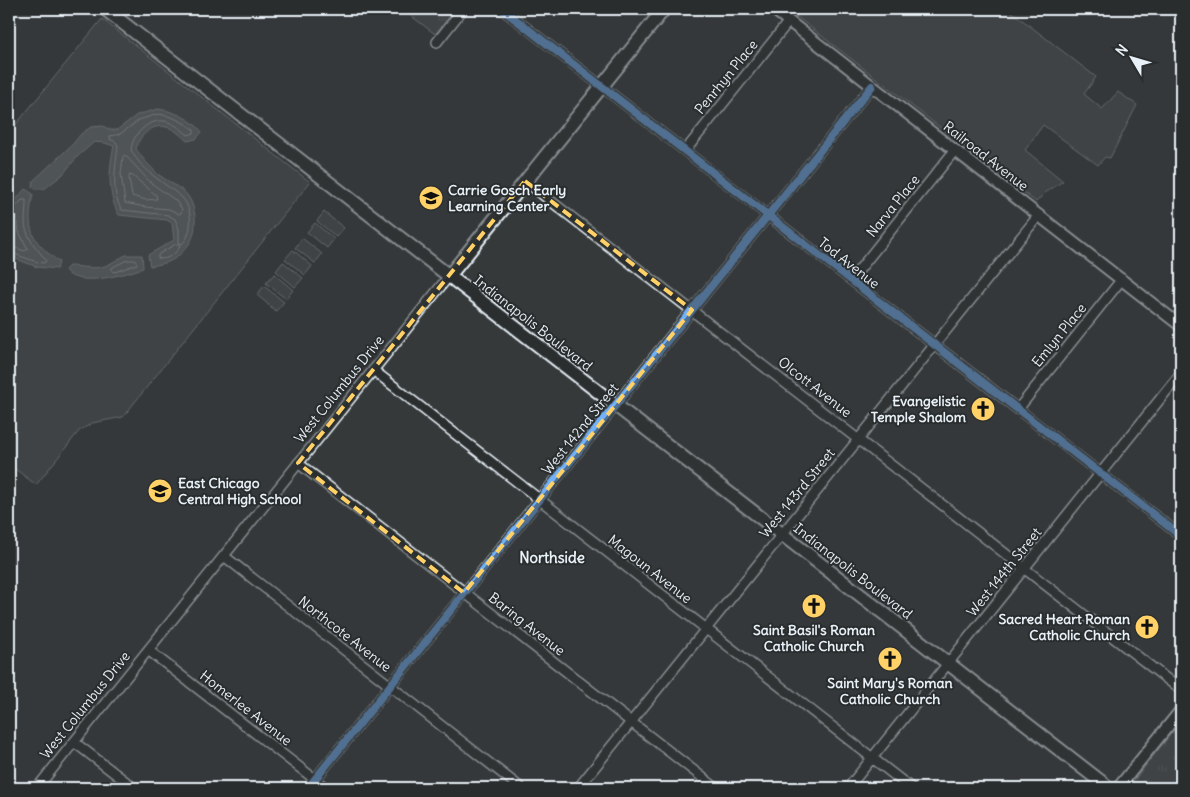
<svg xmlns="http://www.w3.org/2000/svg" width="1190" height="797" font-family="Delius,sans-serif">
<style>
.grass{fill:#4d5152;stroke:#9aa1a5}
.park{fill:url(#park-tufts);stroke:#9aa1a5}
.water{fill:#707579;stroke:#a0a7ac}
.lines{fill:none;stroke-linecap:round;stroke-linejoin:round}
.shore{stroke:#b8bfc5;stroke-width:1}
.minor-casing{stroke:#e8f1f8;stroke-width:12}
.tertiary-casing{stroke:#e8f1f8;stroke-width:14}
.primary-casing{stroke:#e8f1f8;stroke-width:16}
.minor{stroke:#2a2d2e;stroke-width:9}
.tertiary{stroke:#2a2d2e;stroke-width:10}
.primary{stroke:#2a2d2e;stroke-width:12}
.cycleway-casing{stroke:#2a2d2e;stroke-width:11}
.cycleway{stroke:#73b2f8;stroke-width:8}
.marked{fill:none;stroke:#ffd166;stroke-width:4;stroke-dasharray:10 6;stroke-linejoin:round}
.labels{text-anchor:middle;stroke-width:4;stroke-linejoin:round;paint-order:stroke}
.street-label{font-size:14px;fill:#e8f1f8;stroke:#2a2d2e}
.poi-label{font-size:14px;font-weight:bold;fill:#e8f1f8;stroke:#2a2d2e;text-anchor:start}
.neighbourhood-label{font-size:15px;font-weight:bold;fill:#e8f1f8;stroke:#2a2d2e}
</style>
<defs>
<pattern id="park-tufts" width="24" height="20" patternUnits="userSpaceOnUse" patternTransform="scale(1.25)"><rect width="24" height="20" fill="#4d5152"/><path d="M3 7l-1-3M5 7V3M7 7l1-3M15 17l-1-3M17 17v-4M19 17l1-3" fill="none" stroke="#676a6c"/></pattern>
</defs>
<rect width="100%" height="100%" fill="#35393a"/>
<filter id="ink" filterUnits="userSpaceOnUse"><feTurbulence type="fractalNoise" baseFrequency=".02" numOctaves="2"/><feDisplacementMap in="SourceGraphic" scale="10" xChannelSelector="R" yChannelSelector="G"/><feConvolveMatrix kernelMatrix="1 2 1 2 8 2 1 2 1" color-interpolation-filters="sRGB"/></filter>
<g filter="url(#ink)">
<path class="grass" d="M787,9H1008L1096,77L1084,94L1102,109L1118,92L1137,105L1110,158L1105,157L1098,165L1043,125L1025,150L1063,181L1045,193L1036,202Z
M102,19L310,182L123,417L92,423L79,431L36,485L9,464V133Z
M324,212L344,228L336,237L317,221Z
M315,223L334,239L327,248L307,232Z
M302,238L322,254L315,263L295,248Z
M293,250L312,266L305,275L285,259Z
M283,262L303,278L295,287L276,271Z
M274,274L293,290L286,299L266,283Z
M264,286L284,302L276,311L257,295Z"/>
<path class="park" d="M402,9H456L435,34Z
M1181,721V788H1128Z"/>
<path class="water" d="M158,109C174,111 192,119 202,132L196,139L187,141C181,136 174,128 166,127C152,123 138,137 136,149C142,158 150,167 159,175C166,180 175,185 182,190C197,201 199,230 189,244C177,260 170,263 150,266L148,255L174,240L172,223L167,220L119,215C107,194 109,168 114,146L105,143L94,142L77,157L62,175L44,189H35L32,186L33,181L73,144L81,134L91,127L103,126L110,130H117L137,115Z
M25,189L33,194C26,229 30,240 59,262L57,269L37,267L9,256V208Z
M126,255H142L143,268C125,274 77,289 65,270L69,266C81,266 93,270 105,266C111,264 119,258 126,255Z"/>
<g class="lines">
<path class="shore" d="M159,114C172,116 184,122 194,130V133L188,135C182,130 175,124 168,122C151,116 132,134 131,150C142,171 162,181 179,195C193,205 194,233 182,244L179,242V229L175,219L168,215L122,210C110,193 116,165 118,146L116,142L110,139V136L120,134L139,120Z
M125,155L151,183L175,200L182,209L181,213L179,214L169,209L145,207L125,203L121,174L123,157Z
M130,175L133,176L156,195L157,199L146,200L132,196L129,178Z
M9,211L14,209L22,200H26C26,221 21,226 34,245C38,251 43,255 46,261L44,263L37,262L9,252
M9,217H17L19,232L28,249L25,251L9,246
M176,244H179L180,247C175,254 167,261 158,258V255Z
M127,260H135L137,264L115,272L112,271V268Z"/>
<defs>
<path id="minor" d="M502,9L1181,536
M437,42L463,9
M685,151L789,21
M525,181L1181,690
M851,280L955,150
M373,370L911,788
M1018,409L1122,279
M298,463L716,788
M224,556L521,788
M148,650L326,788
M74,742L134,788
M37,788L449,276
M308,788L872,86
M578,788L1039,215
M848,788L1181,373"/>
<path id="tertiary" d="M773,9L1181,326
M1118,788L1181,710"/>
<path id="primary" d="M105,9L1109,788
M449,276L664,9"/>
</defs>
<use href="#minor" class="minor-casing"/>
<use href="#tertiary" class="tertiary-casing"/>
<use href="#primary" class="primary-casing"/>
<use href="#minor" class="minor"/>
<use href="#tertiary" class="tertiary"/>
<use href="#primary" class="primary"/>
<defs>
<path id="cycleway" d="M502,9L1181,536
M308,788L872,86"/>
</defs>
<use href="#cycleway" class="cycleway-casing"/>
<use href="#cycleway" class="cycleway"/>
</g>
</g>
<path d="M0 0H1190V797H0ZM525,181L692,310L464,593L298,463Z" fill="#35393a" fill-opacity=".55" fill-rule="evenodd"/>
<path class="marked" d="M525,181L692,310L464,593L298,463Z"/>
<defs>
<symbol id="school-disc" viewBox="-11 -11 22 22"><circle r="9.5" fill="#ffd166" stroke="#2a2d2e"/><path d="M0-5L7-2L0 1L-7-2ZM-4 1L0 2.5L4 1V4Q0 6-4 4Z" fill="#111"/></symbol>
<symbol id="church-disc" viewBox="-11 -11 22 22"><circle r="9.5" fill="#ffd166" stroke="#2a2d2e"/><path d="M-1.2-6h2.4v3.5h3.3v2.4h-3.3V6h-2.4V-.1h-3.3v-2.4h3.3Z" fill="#111"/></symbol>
</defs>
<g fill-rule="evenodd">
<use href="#school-disc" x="417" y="184" width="28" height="28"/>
<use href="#church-disc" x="969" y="395" width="28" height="28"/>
<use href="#school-disc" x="146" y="477" width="28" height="28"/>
<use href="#church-disc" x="800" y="592" width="28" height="28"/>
<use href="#church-disc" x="1133" y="613" width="28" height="28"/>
<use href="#church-disc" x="876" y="645" width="28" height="28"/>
</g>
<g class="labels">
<g class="street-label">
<text transform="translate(726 77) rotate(-51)" y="5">Penrhyn Place</text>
<text transform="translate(986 156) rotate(38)" y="5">Railroad Avenue</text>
<text transform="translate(893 206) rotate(-51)" y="5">Narva Place</text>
<text transform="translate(849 263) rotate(38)" y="5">Tod Avenue</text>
<text transform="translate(533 323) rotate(38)" y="5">Indianapolis Boulevard</text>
<text transform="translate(1059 335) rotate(-51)" y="5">Emlyn Place</text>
<text transform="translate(815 387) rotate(38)" y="5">Olcott Avenue</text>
<text transform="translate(339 389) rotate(-51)" y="5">West Columbus Drive</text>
<text transform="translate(580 429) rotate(-51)" y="5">West 142nd Street</text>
<text transform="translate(797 493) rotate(-51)" y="5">West 143rd Street</text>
<text transform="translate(650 569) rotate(38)" y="5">Magoun Avenue</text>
<text transform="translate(853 571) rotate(38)" y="5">Indianapolis Boulevard</text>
<text transform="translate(1004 572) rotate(-51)" y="5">West 144th Street</text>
<text transform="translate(527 624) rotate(38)" y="5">Baring Avenue</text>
<text transform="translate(345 634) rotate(38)" y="5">Northcote Avenue</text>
<text transform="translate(85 705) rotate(-51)" y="5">West Columbus Drive</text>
<text transform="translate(246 708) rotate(38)" y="5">Homerlee Avenue</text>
</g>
<g class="poi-label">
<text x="448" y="195">Carrie Gosch Early<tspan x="448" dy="16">Learning Center</tspan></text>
<text x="966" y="406" text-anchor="end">Evangelistic<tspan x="966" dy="16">Temple Shalom</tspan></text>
<text x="178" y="488">East Chicago<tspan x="178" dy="16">Central High School</tspan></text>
<text x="1130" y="624" text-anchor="end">Sacred Heart Roman<tspan x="1130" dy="16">Catholic Church</tspan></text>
<text x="814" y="635" text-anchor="middle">Saint Basil's Roman<tspan x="814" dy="16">Catholic Church</tspan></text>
<text x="890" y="688" text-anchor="middle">Saint Mary's Roman<tspan x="890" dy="16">Catholic Church</tspan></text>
</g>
<g class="neighbourhood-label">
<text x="552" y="563">Northside</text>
</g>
</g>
<rect width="1190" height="797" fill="none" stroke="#2a2d2e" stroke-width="30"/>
<rect x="15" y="15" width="1160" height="767" fill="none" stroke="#e8f1f8" stroke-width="2" filter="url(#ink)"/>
<g transform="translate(1132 58) rotate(308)" stroke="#2a2d2e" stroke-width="4" paint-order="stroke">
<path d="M0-4L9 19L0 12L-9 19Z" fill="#e8f1f8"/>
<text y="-8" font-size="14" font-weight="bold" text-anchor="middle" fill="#e8f1f8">N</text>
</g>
</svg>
